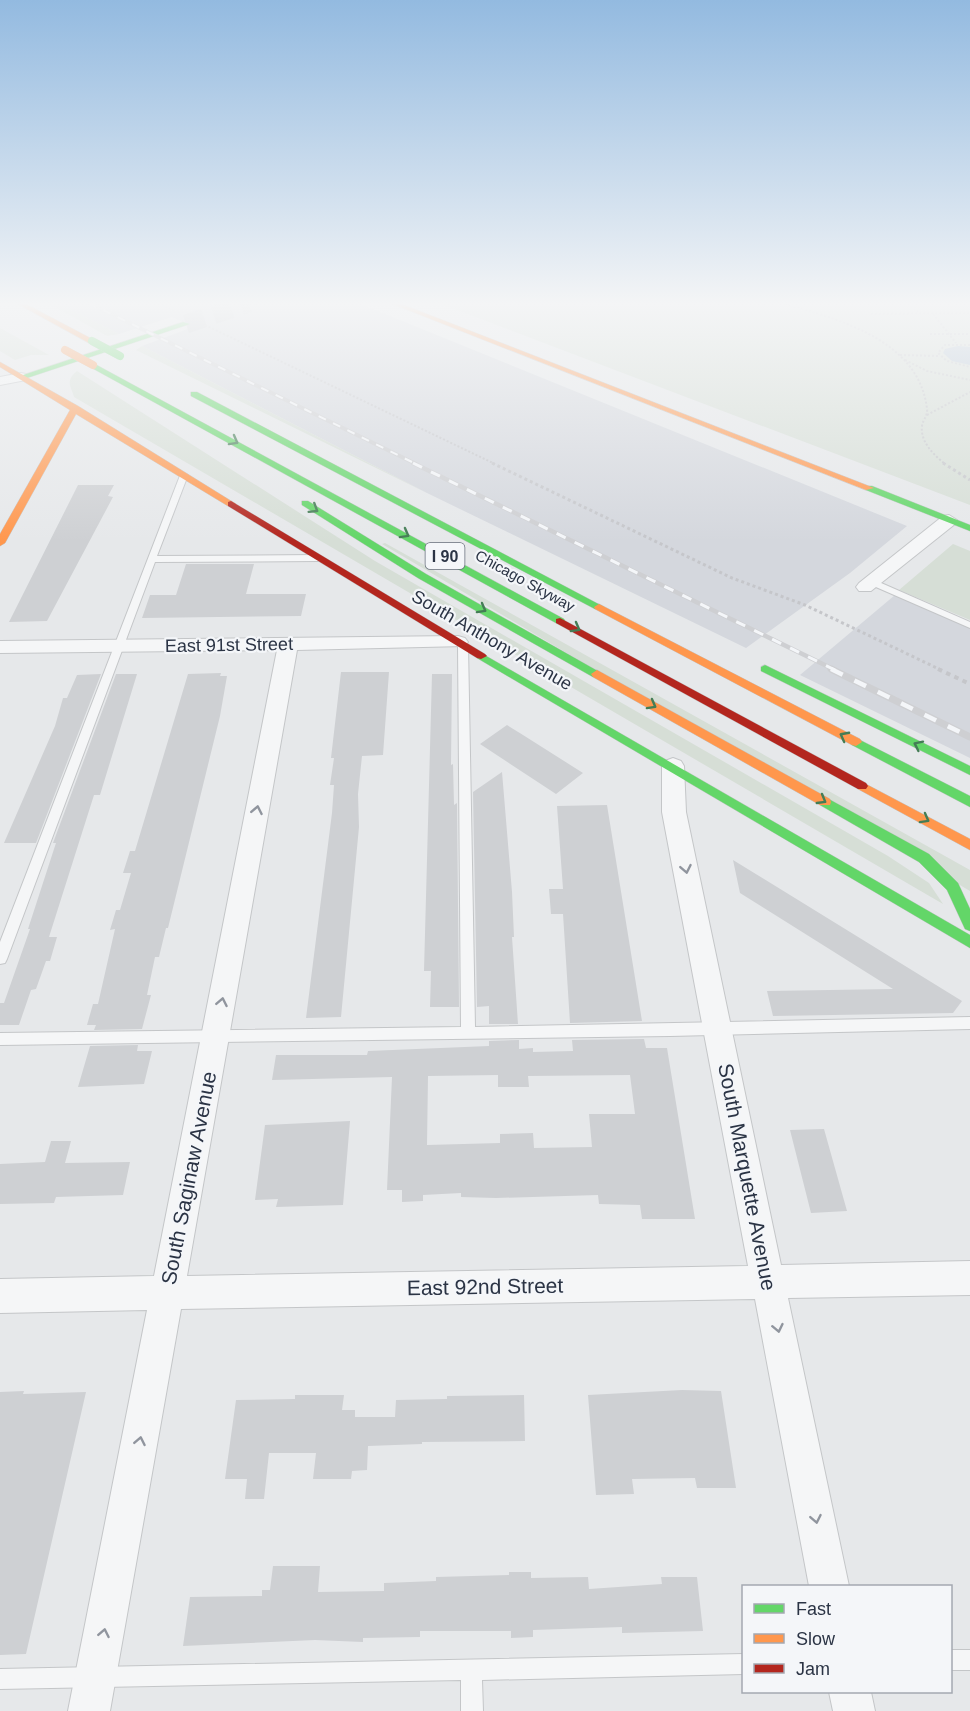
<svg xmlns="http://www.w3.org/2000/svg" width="970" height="1711" font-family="Arial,sans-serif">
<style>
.built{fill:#d4d7dd}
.green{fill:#d6ded6}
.water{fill:#b4c4d5}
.building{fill:#ced0d3;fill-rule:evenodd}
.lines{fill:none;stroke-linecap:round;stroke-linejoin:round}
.secondary-tunnel{stroke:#c1c4c9;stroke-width:19;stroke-dasharray:19 10;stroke-linecap:butt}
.lane-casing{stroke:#c4c6c8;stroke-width:2}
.street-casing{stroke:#c4c6c8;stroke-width:2}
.fast-casing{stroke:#c4c6c8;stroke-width:1}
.slow-casing{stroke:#c4c6c8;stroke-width:1}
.jam-casing{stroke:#c4c6c8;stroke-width:1}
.path-far2{stroke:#c5c6ca;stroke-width:2;stroke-dasharray:2 2;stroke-linecap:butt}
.path-far1{stroke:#c5c6ca;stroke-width:3;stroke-dasharray:3 3;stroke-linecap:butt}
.path{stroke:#c5c6ca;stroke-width:4;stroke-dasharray:4.5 4.5;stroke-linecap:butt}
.lane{fill:#f5f6f7;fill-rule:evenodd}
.street{fill:#f5f6f7;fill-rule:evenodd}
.fast{fill:#63d668;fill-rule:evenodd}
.slow{fill:#ff974d;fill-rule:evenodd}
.jam{fill:#b3261e;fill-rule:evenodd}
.rail-far2-casing{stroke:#cecfd2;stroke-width:4}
.rail-far1-casing{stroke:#cecfd2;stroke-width:4.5}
.rail-casing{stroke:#cecfd2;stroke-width:7}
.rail-far2{stroke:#f4f6f9;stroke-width:2;stroke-dasharray:8;stroke-linecap:butt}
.rail-far1{stroke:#f4f6f9;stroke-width:3;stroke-dasharray:10;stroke-linecap:butt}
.rail{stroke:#f4f6f9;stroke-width:4.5;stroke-dasharray:13;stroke-linecap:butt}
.fast-bridge-casing{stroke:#b8bbbf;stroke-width:8;stroke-linecap:butt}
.slow-bridge-casing{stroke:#b8bbbf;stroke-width:8;stroke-linecap:butt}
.fast-bridge{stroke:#63d668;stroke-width:8}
.slow-bridge{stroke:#ff974d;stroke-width:8}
.oneway{stroke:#447d55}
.oneway2{stroke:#90959e}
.labels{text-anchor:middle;stroke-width:4.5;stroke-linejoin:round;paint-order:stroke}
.far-street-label{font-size:15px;fill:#2b3445;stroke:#f4f6f9}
.shield{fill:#f4f6f9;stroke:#676e7b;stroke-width:1.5}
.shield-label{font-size:16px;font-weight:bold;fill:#2b3445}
.street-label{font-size:18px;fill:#2b3445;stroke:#f4f6f9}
.near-street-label{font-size:21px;fill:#2b3445;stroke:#f4f6f9}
</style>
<rect width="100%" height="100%" fill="#e6e8ea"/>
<path class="built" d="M58,303H358L907,526L850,573L746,648L427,493L142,346L193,327L172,317L119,334Z
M895,595L970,628V758L800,675Z"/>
<path class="green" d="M48,303H58L119,334L107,336Z
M439,303H970V505Z
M0,328L49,355H31L15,360L0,351Z
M142,346L427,493L136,350Z
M77,371L375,561L888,856L929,883L943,904L74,397C72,387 64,382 77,371Z
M385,543L970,870V891L382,544Z
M953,544L970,551V620L899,590Z"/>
<path class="water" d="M958,346L970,347V365L952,361L943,353L945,349Z"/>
<path class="building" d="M78,485H114L108,496L113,497L47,621L9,622Z
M186,564H254L246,594H306L301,616L142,618L150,595H176Z
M341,672H389L383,755L362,756L358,794L359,827L341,1017L306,1018L332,813L334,785H330L334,758H331Z
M221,673L220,676H227L220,716L168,928H166L159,957H155L147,995H151L142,1029L94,1030L96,1025H87L93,1004H98L115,929L110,930L116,910H120L131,873H123L130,851H135L188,674Z
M101,674L36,843H4L55,726L63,698H67L77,675Z
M116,674H137L100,795H94L49,937H57L50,961H46L36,989L31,990L19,1025H0V1003H4L30,929H28L54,849L56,843H53Z
M432,674H452L451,765L453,764L454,805L457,803L459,1007H430L431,971H424Z
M507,725L523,735L583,773L556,794L480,744Z
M502,772L512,892L514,937H512L518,1024H489V1006L477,1007L473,792Z
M607,805L642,1021L570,1023L563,914H551L549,889H563L557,806Z
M733,860L962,1001L953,1013L773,1016L767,991L893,989L740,893Z
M644,1039L646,1048H667L695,1219H642L640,1205L599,1204L598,1195L496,1198L461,1197V1193L423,1195V1201L402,1202V1190H387L392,1077L272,1080L276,1055H367L368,1051L489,1046V1041L519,1040V1049L533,1048V1052L573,1051L572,1040ZM498,1075V1087H529L528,1076L630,1075L635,1114H589L592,1147L534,1148L533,1133L500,1134V1143L427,1145L428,1076Z
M138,1045L137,1051H152L144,1084L78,1087L90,1046Z
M350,1121L343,1205L276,1207L278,1199L255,1200L265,1125Z
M824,1129L847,1211L811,1213L790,1130Z
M51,1141H71L65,1163L130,1162L123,1195L56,1197L54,1203L0,1204V1164L45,1162Z
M682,1390L721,1391L736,1488H697L695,1478L632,1479L634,1494L596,1495L588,1395Z
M24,1391L23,1394L86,1392L26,1654L0,1655V1392Z
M295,1395H344L342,1410H355V1417H395L396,1400L447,1399V1396L524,1395L525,1441L422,1442V1444L368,1446L367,1470L352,1471L351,1479H313L316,1453H269L264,1499H245L247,1479H225L236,1400L295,1399Z
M273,1566H320L318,1592L384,1591V1583L436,1581V1577L509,1575V1572H531V1578L588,1577L589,1589L662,1584L661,1577H697L703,1631L622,1633V1627L533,1630V1637L511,1638V1631H420V1637L363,1638V1642L315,1640L183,1646L190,1597L262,1596V1590H270Z"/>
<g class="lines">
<path class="secondary-tunnel" d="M186,324L249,303"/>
<defs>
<path id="lane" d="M181,473L188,475L157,556L318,555L322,558L318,561L155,562L7,959L5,963L0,964V942Z
M872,579L970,622V628L869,584V580Z
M463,642L468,645L475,1027L970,1017V1029L670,1036L0,1045V1033L461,1027L458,645Z
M950,1650H970V1670H950Z
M744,1654V1674L482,1680L483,1711H461V1680L0,1689V1669Z"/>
<path id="street" d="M21,373L26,374V380L0,385V377Z
M949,515L957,520L955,524L871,591H859L856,587L859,583L943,516Z
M458,636L465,638L468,642L465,646L297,650L187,1276L748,1266L662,812V766L665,761L673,758L681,761L684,766L686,812L781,1265L970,1261V1295L788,1298L849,1586H809L755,1299L181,1309L110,1711H68L147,1310L0,1313V1279L154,1276L277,650L0,653V641Z
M829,1692H871L875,1711H833Z"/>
<path id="fast" d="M183,322L190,324L24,379L17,377Z
M93,363L564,619L565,621L560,624L556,623L90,367L89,365Z
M191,392H197L604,607L603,609H595L191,396Z
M866,486H872L970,525V531L866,490Z
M302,501H308L426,574L603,674L601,677H593L418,578L302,505Z
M481,653L970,935V948L477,658V654Z
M765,665L970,766V775L761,671V667Z
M856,738L970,796V807L852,745L850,742L852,739Z
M825,797L929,854L958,883L970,909V931L965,929L947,890L919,862L820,805L819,802Z"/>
<path id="slow" d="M16,303H24L96,341L89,343Z
M390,303H399L874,488L866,490Z
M0,362L78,406L236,504L228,506L76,414L5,543L0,546V534L70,410L0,367Z
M599,604L860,739L862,742L856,746L852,745L595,609L594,607Z
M597,670L830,799L831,802L830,805H820L593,677L591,674Z
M862,782L970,839V850L858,789L856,786L858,783Z"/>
<path id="jam" d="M231,501L485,654L487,656L481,659L477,658L228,506V502Z
M560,618L866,783L868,786L866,789H858L556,623V619Z"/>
</defs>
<use href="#lane" class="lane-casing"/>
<use href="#street" class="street-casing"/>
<use href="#fast" class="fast-casing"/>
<use href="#slow" class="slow-casing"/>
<use href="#jam" class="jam-casing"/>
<path class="path-far2" d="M158,303L174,310
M782,303C837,319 919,339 927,409C928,416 923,419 922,426C920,442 934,455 945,464
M908,303L918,312
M871,314L970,313
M933,314L956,343
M205,325L495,464
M930,334H970
M970,345H945L938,353L947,361L970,367
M900,355L939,356
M905,360L927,371L970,380
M927,415L970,392"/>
<path class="path-far1" d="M492,463L732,578L805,605L941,670
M943,463L970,480"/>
<path class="path" d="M938,669L970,684"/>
<use href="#lane" class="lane"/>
<use href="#street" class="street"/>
<use href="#fast" class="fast"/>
<use href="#slow" class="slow"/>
<use href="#jam" class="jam"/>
<defs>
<path id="rail-far2" d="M89,303L416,464"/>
<path id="rail-far1" d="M413,463L835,670"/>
<path id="rail" d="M831,669L970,737"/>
</defs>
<use href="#rail-far2" class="rail-far2-casing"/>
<use href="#rail-far1" class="rail-far1-casing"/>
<use href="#rail" class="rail-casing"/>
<use href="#rail-far2" class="rail-far2"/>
<use href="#rail-far1" class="rail-far1"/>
<use href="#rail" class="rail"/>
<defs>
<path id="fast-bridge" d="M92,341L120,356"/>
<path id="slow-bridge" d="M65,350L93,365"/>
</defs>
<use href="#fast-bridge" class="fast-bridge-casing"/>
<use href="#slow-bridge" class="slow-bridge-casing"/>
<use href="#fast-bridge" class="fast-bridge"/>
<use href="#slow-bridge" class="slow-bridge"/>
</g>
<defs><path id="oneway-chevron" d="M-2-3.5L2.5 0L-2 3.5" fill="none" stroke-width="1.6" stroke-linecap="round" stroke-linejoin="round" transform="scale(1.5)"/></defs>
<g class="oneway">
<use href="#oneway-chevron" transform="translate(234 441) rotate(29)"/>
<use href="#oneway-chevron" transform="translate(314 509) rotate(32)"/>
<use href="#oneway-chevron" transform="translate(405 534) rotate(29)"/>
<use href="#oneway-chevron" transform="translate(482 609) rotate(29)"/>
<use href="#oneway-chevron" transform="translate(576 628) rotate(29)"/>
<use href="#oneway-chevron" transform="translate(652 705) rotate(29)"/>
<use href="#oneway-chevron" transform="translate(844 736) rotate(-152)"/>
<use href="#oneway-chevron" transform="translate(918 745) rotate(-154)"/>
<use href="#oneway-chevron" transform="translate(822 800) rotate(30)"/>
<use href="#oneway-chevron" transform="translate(925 819) rotate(29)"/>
</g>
<g class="oneway2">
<use href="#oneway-chevron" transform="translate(257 810) rotate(-79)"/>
<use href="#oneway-chevron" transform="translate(686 869) rotate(79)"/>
<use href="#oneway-chevron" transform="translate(222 1002) rotate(-79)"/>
<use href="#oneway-chevron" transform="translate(778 1328) rotate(78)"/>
<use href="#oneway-chevron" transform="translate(140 1441) rotate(-79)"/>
<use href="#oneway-chevron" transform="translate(816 1519) rotate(79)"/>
<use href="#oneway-chevron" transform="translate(104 1633) rotate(-79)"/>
</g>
<linearGradient id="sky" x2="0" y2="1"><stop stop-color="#93bae0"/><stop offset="0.56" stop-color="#f4f5f6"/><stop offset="1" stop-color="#f4f5f6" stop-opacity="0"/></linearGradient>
<rect width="970" height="542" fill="url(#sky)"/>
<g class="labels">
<g class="far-street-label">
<text transform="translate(525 581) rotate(29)" y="5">Chicago Skyway</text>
</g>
<rect class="shield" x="425.5" y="543" width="39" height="26" rx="4.5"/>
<g class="shield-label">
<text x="445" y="562">I 90</text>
</g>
<g class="street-label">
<text transform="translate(492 640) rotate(30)" y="6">South Anthony Avenue</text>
<text transform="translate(229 645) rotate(-1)" y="6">East 91st Street</text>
</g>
<g class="near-street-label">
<text transform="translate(747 1177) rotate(79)" y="7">South Marquette Avenue</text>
<text transform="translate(189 1178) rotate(-79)" y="7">South Saginaw Avenue</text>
<text transform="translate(485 1287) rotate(-1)" y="7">East 92nd Street</text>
</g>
</g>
<rect x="742" y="1585" width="210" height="108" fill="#f4f6f9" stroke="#a4a8b1" stroke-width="1.5"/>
<rect x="754" y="1604" width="30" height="9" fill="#63d668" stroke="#a4a8b1" stroke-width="1.5"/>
<text x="796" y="1615" font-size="18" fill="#2b3445">Fast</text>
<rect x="754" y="1634" width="30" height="9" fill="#ff974d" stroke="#a4a8b1" stroke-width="1.5"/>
<text x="796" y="1645" font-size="18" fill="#2b3445">Slow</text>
<rect x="754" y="1664" width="30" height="9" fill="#b3261e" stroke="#a4a8b1" stroke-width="1.5"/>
<text x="796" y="1675" font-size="18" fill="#2b3445">Jam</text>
</svg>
